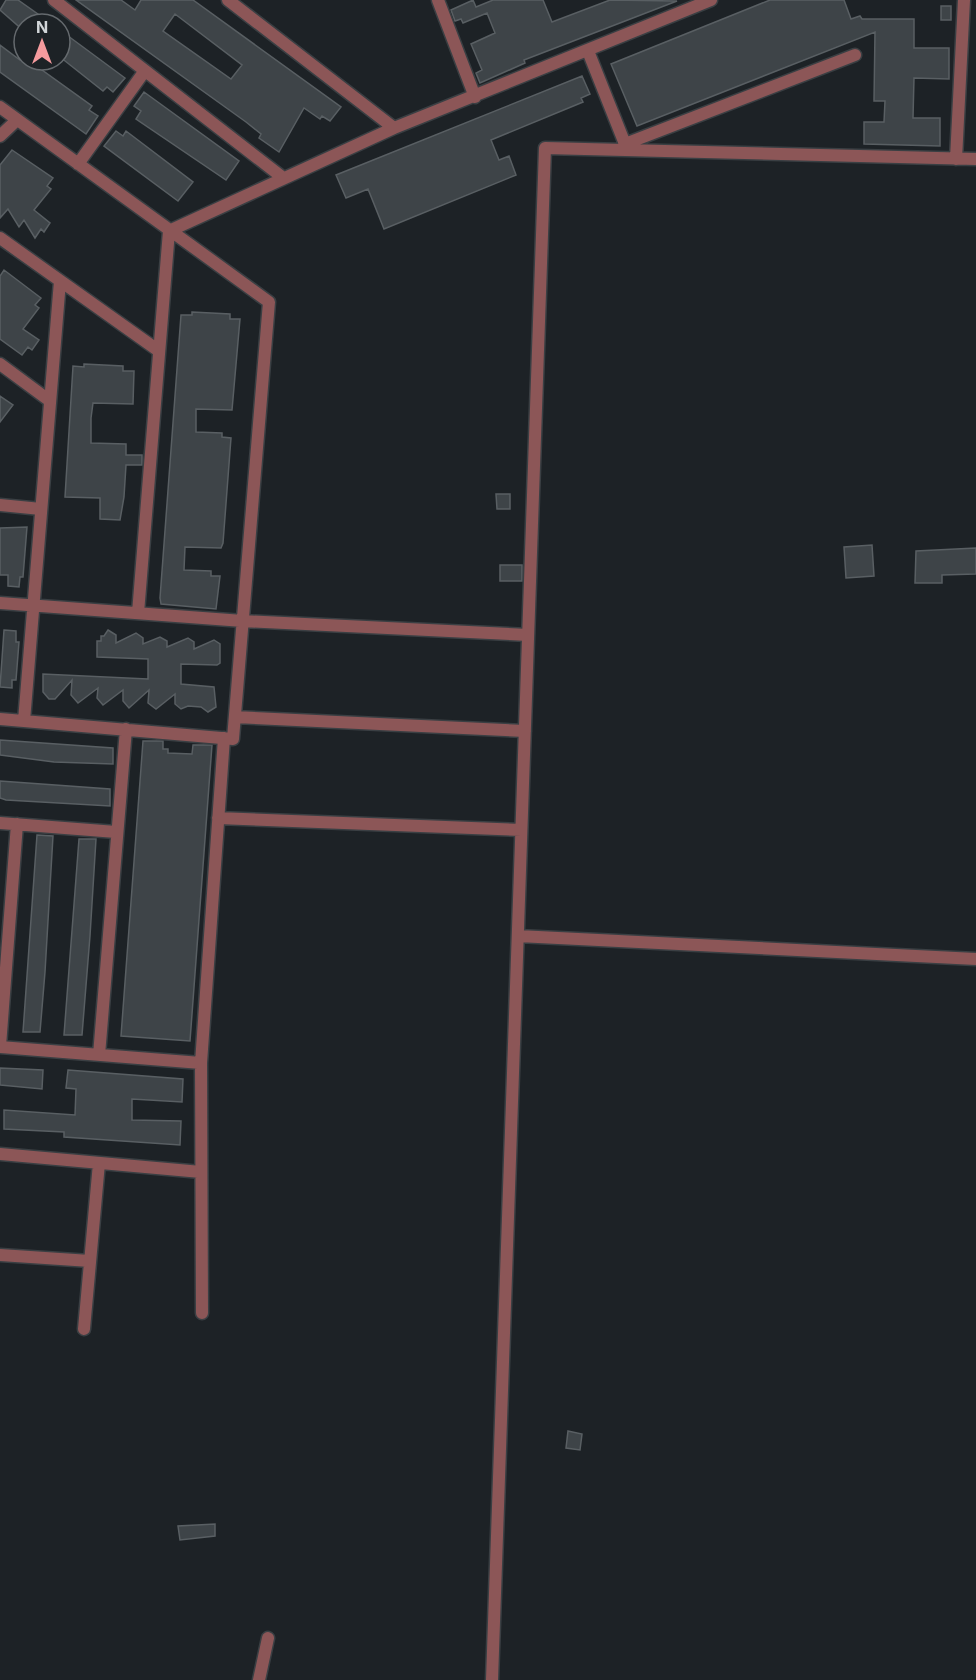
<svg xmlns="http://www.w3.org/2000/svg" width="976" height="1680" font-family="Inter,sans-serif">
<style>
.building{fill:#3e4448;stroke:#595f63;stroke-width:1.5;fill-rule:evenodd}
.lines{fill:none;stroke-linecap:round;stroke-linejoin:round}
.street-casing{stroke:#3a3f43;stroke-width:15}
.street{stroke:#8c5657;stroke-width:12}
</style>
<rect width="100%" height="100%" fill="#1d2226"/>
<path class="building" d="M6,0H18L52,24H24V31L0,10Z
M76,0H121L135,10L141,0H193L341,107L330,121L322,116L320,119L304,108L279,152L259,138L261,134L246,122ZM175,14L242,65L231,79L163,31Z
M473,0L476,7L493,0H543L552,22L610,0L677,1L524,60L525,63L480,83L476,73L482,70L471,44L495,33L487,13L463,23L461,19L455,21L451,10Z
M770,0H844L851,19L860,16L862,19H914V48H949V79L914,78L913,118H940V146L864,144V122H884L885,101H874L875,32L637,126L611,64Z
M941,6H951V20H941Z
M60,30L125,78L113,92L107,87L103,91L60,57Z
M0,45L20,60H28L92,106L89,110L98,116L86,134L0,72Z
M582,76L590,94L581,98L583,102L491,140L499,160L509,156L516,175L384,229L368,189L346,198L336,175Z
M144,92L239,161L226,180L136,119L141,111L134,106Z
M116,131L123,136L126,131L193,182L178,201L104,146Z
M12,150L53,178L47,186L51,189L34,210L50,223L44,232L41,229L35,238L24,220L19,227L8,209L0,218V165Z
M4,270L41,298L35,305L39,308L23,329L39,340L32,350L28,347L22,355L0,339V276Z
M192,312L230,314V319H240L232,410L196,409V432L222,433V437L231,438L223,543L221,548L185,547L184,570L211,571V576H220L216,609L161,604L160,598L181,315H192Z
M84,364L123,366V371H134L133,404L93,403L91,418V443L126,444V455H142V465H126L124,497L120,520L100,519V498L65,497L73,366L84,367Z
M0,396L13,405L0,422Z
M496,494H510V509H497Z
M27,527L23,577H20L19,587L8,586V575H0V528Z
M872,545L874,576L846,578L844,547Z
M976,548V574L942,575V583H915L916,551Z
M500,565H522V581H500Z
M4,630L16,631V642H19L16,680H12V688L0,687Z
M108,630L116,635V643L136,633L143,638V644L160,637L167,641V647L188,638L194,642V649L214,640L220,644V663L217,665L181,664V684L214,687L216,707L208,712L201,707L188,706L181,709L175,704V694L156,709L148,703L149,690L129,708L123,701V690L103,705L97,698L98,688L78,703L71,695L72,680L55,699H49L43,692V674L148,679V659L97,657V641H101V636H104Z
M0,740L113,748V764L54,762L0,755Z
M143,741H163V749H168V753L192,754L193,745H212L190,1041L121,1036Z
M0,781L110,789V806L6,800L0,798Z
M37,835L53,836L45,972L40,1032H23Z
M79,839H96L90,936L82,1035H64Z
M0,1068L43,1070L42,1089L0,1085Z
M68,1070L183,1079L182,1102L132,1099V1120L181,1121L180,1145L64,1137V1132L4,1129V1110L75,1115L76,1089L66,1088Z
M568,1431L582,1434L580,1450L566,1448Z
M215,1524V1536L180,1540L178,1526Z"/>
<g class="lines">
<defs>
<path id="street" d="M54,0L282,177
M228,0L394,128
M438,0L475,97
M588,51L625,144L855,55
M0,107L269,302L233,739L0,719
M0,136L17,120
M956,159L964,0
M78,164L144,72
M0,238L159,351
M0,364L50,401
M0,505L41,509
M0,603L243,621L528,635
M138,613L169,231L394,128L711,0
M235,717L525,731
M24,721L60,281
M218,818L521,830
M0,823L116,832
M518,936L976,959
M0,1046L17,824
M0,1047L201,1063
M99,1055L126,729
M0,1154L201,1172
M0,1255L90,1261
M202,1313L201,1063L224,738
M84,1329L99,1163
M259,1680L268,1638
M492,1680L545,148L976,159"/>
</defs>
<use href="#street" class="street-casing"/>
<use href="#street" class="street"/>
</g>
<g transform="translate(42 42)"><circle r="28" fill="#1d2226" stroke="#656a6e" stroke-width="1.5"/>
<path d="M0-4.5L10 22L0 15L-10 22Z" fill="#f59b9e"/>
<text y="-9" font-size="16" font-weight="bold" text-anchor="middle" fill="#d2d6d9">N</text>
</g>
</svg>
